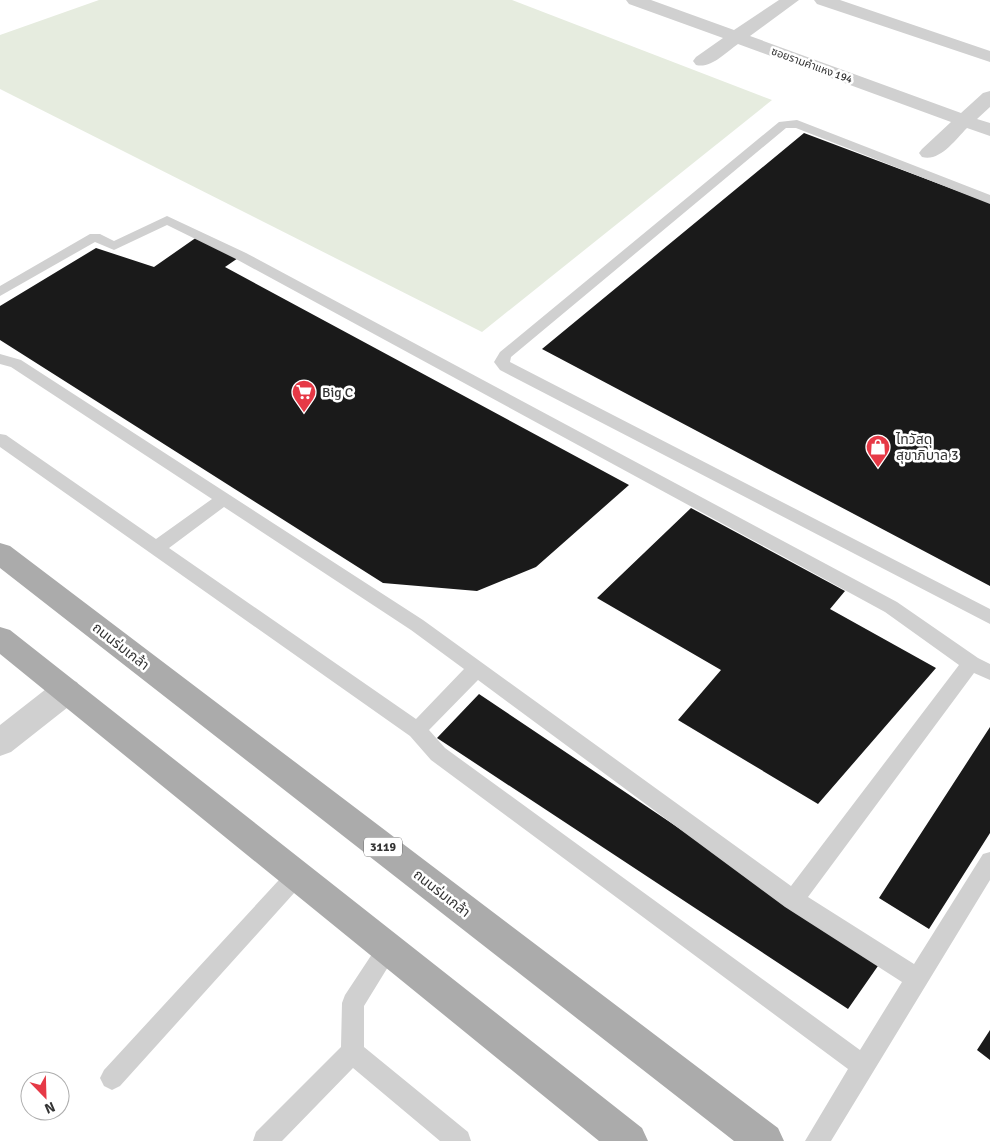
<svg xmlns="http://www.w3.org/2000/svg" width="990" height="1141" font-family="Signika,'Noto Sans Thai',sans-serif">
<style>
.green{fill:#e6ecdf}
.building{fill:#1a1a1a}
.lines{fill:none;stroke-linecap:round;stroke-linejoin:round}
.lane{fill:#d0d0d0;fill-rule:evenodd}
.street{fill:#d0d0d0;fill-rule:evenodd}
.primary{fill:#ababab;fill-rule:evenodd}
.labels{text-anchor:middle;stroke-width:5;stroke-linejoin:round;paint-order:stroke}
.far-street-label{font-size:11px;fill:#333;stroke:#fff}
.shield{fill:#fff;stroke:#707070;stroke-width:1}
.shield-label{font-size:12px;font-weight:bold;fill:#333}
.poi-label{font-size:14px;fill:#333;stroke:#fff;text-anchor:start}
.street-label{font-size:14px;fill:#333;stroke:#fff}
</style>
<rect width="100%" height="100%" fill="#fff"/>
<path class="green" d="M99,0H512L772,100L482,332L0,89V35Z"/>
<path class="building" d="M804,133L990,203V586L542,349Z
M197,237L241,256L225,267L629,485L536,567L477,591L383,583L0,340V306L96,248L154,267Z
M691,508L845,591L830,609L936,668L818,804L678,720L721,670L597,598Z
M479,694L880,963L848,1009L437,738Z
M990,727V833L929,929L879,898Z
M990,1030V1060L977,1050Z"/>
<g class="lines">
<path class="lane" d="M797,120L990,195V204L796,128H786L511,357L510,362L990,609V624L500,370L494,362L500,352L779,122Z
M167,216L246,253L897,602L978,658L990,664V680L974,673L808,897L914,964L983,854L990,852V880L831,1141H805L848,1069L431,760L410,736L0,447V434L6,435L156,539L212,499L11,367L0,364V354L21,360L423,620L791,886L959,665L885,612L236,259L167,225L114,250L95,242L0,296V286L90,234H100L114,241ZM224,507L411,630L464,669L416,719L169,548ZM478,680L785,907L902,982L860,1050L445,748L429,730Z
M297,865L304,868L308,875L304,882L120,1086L112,1090L104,1086L100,1078L104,1070L290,868Z
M388,939L396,942L399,949L364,1006V1047L468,1132L471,1141H440L353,1068L282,1141H253L256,1132L341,1047L342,1003L345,995L380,942Z"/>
<path class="street" d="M626,0H651L734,30L779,0H799L750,36L961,113L983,93L990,91V107L977,119L990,123V136L967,128C955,140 940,162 922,157L919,153L922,149L951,122L738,44C726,52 711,69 696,65L693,61L696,57L723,38L629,4Z
M814,0H840L990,51V62L817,4Z
M66,679L77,682L81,691L77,700L11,752L0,756V725L55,682Z"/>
<path class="primary" d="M0,543L10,546L778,1128L784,1141H734L0,568Z
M0,627L10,630L642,1128L648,1141H599L0,654Z"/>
</g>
<defs>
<symbol id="supermarket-pin" viewBox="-11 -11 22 30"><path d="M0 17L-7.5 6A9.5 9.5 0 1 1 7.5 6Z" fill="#e63946" stroke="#fff"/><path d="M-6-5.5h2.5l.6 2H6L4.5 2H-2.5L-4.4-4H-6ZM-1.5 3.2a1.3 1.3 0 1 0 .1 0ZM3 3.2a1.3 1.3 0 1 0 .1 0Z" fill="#fff"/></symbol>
<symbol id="shop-pin" viewBox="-11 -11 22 30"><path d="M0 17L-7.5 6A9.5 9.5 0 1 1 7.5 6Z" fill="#e63946" stroke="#fff"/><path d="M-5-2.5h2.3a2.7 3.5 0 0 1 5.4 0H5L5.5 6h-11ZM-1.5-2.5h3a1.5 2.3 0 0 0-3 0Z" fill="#fff"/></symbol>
</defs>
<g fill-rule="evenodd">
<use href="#supermarket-pin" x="290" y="378" width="28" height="38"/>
<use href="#shop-pin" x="864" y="433" width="28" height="38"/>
</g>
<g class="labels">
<g class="far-street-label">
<text transform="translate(812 65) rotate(20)" y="4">ซอยรามคำแหง 194</text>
</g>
<rect class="shield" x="364" y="837.5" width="38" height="19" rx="4"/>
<g class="shield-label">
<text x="383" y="851">3119</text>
</g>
<g class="poi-label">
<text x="322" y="397">Big C</text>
<text x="896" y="444">ไทวัสดุ<tspan x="896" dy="16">สุขาภิบาล 3</tspan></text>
</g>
<g class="street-label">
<text transform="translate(121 646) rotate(38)" y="5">ถนนร่มเกล้า</text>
<text transform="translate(442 893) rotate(38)" y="5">ถนนร่มเกล้า</text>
</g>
</g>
<g transform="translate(45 1096) rotate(157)"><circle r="24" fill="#ffffff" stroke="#adadad"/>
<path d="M0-4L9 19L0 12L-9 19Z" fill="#e63946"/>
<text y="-8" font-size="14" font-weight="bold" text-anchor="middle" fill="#333333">N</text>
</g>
</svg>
